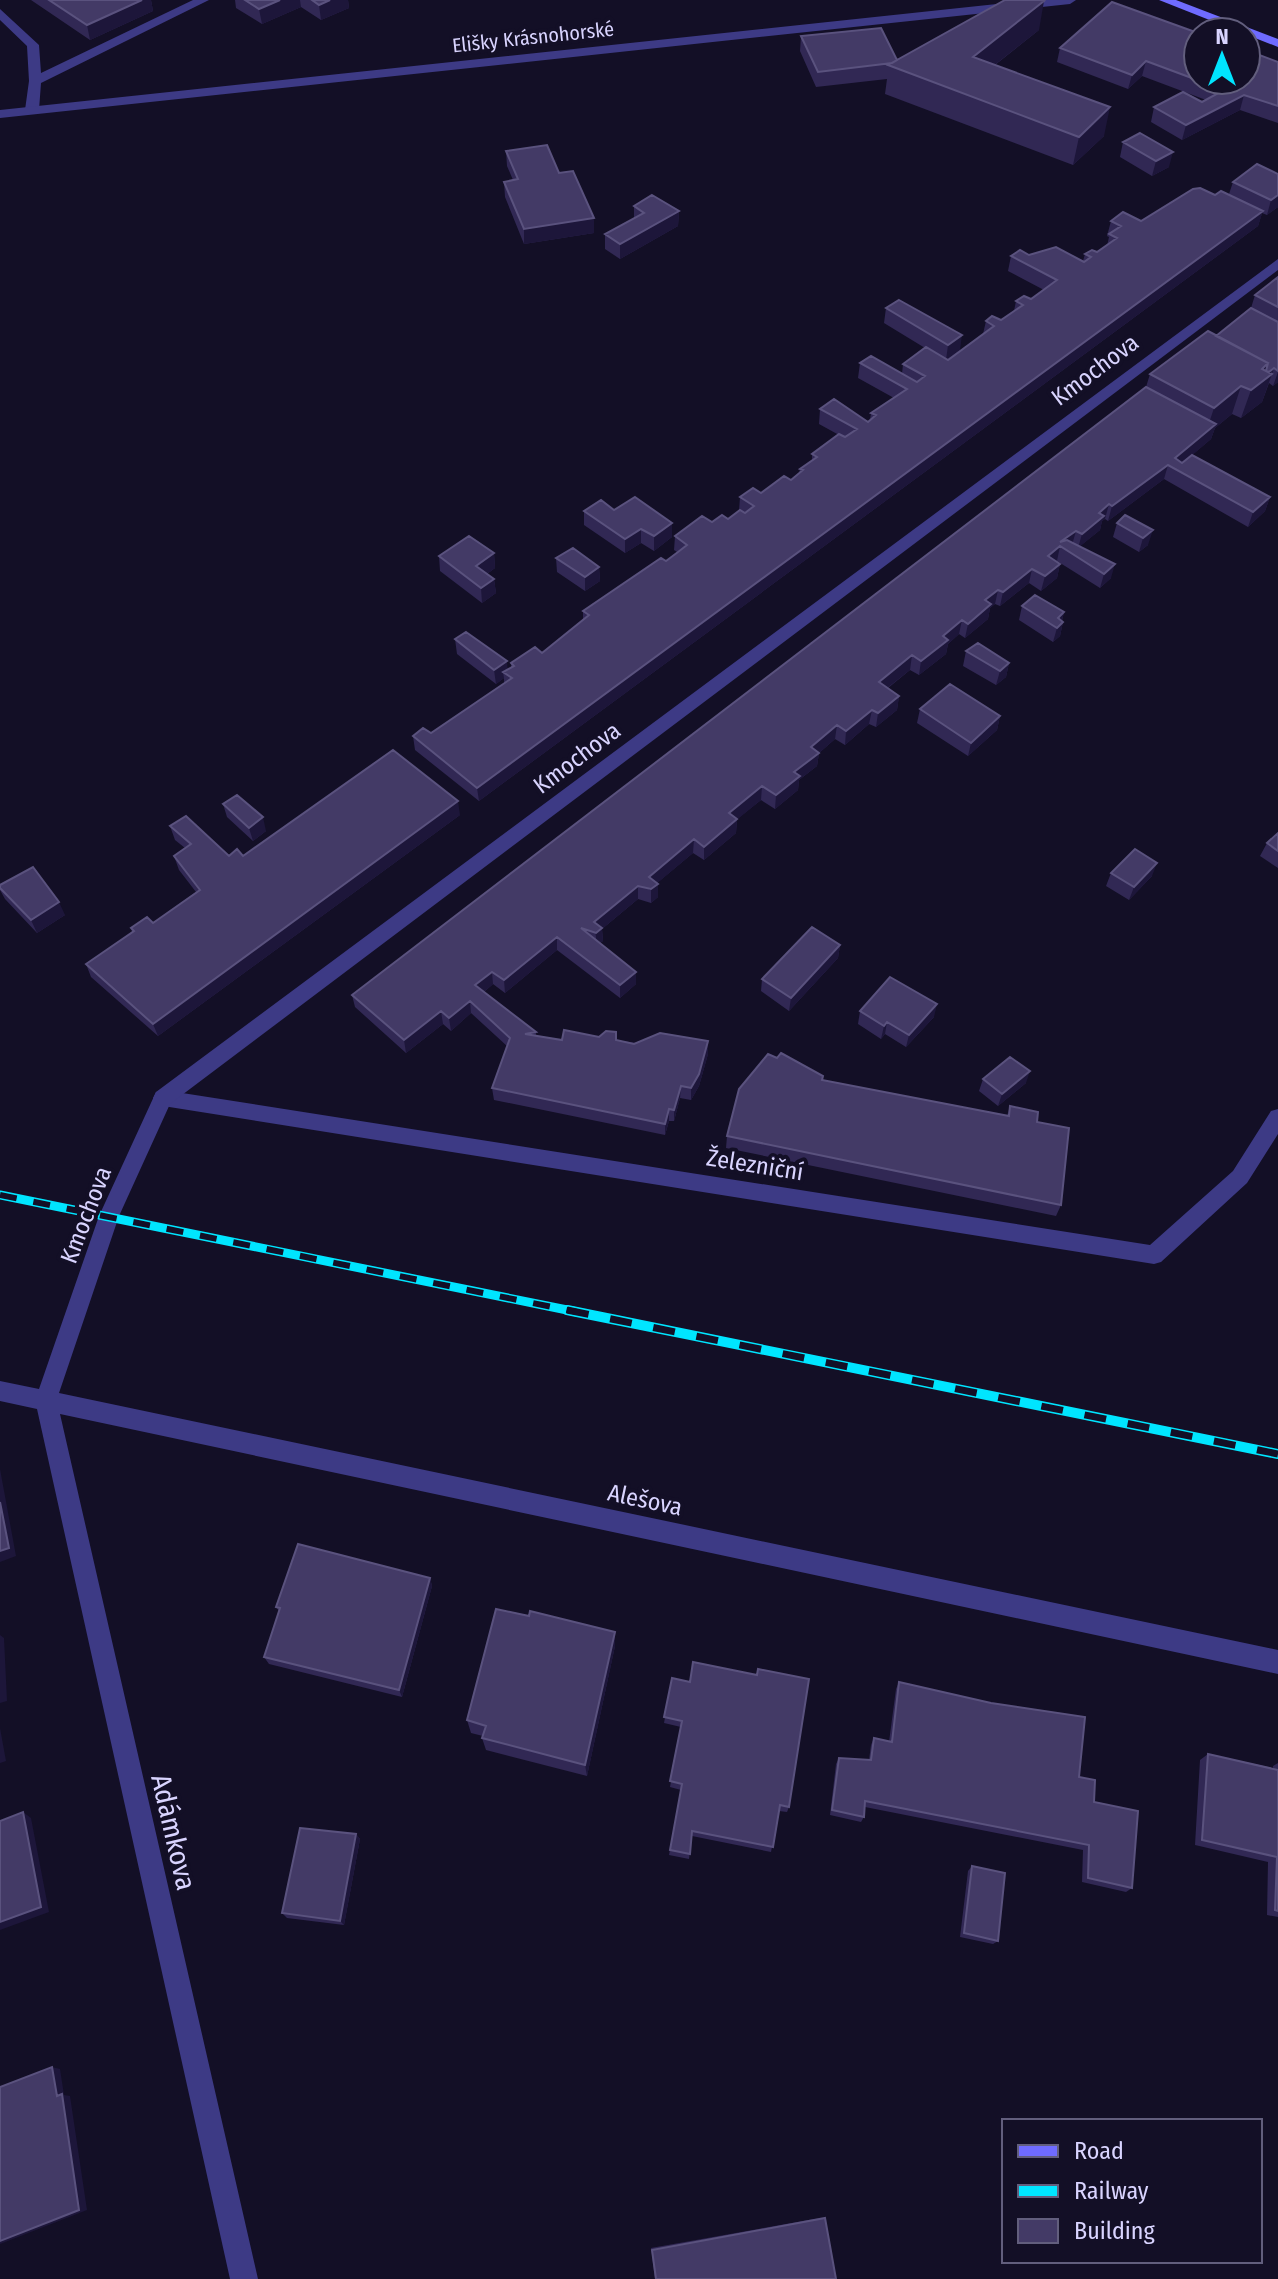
<svg xmlns="http://www.w3.org/2000/svg" width="1278" height="2279" font-family="'Fira Sans Condensed',sans-serif">
<style>
.lines{fill:none;stroke-linecap:round;stroke-linejoin:round}
.lane{fill:#3d3a85;fill-rule:evenodd}
.street{fill:#3d3a85;fill-rule:evenodd}
.secondary{fill:#6f6bff;fill-rule:evenodd}
.rail-far1-casing{stroke:#00e5ff;stroke-width:9}
.rail-casing{stroke:#00e5ff;stroke-width:10}
.rail-far1{stroke:#130f26;stroke-width:6;stroke-dasharray:17;stroke-linecap:butt}
.rail{stroke:#130f26;stroke-width:7;stroke-dasharray:22;stroke-linecap:butt}
.wall{fill:#312854}
.shaded-wall{fill:#1d163a}
.building{fill:#433a66;stroke:#5a527e;stroke-width:2}
.labels{text-anchor:middle;stroke-width:8;stroke-linejoin:round;paint-order:stroke}
.far-street-label{font-size:20px;fill:#d9d4ff;stroke:#130f26}
.street-label{font-size:24px;fill:#d9d4ff;stroke:#130f26}
.near-street-label{font-size:28px;fill:#d9d4ff;stroke:#130f26}
</style>
<rect width="100%" height="100%" fill="#130f26"/>
<g class="lines">
<path class="lane" d="M193,0H209L41,83L39,110L32,114L25,110L29,81L27,46L0,20V9L39,45L41,73Z
M163,1090L1150,1245L1233,1171L1271,1111L1278,1109V1134L1247,1183L1161,1262L1154,1264L163,1106L156,1104L153,1098L156,1092Z"/>
<path class="street" d="M1035,0H1076L1070,4L0,118V110Z
M1278,259V270L170,1104L119,1216L59,1393L1278,1650V1674L60,1414L258,2279H230L37,1409L0,1401V1381L39,1389L99,1216L156,1092Z"/>
<path class="secondary" d="M1159,0H1176L1278,39V47Z"/>
<defs>
<path id="rail-far1" d="M0,1195L577,1312"/>
<path id="rail" d="M567,1310L1278,1454"/>
</defs>
<use href="#rail-far1" class="rail-far1-casing"/>
<use href="#rail" class="rail-casing"/>
<use href="#rail-far1" class="rail-far1"/>
<use href="#rail" class="rail"/>
</g>
<path class="wall" d="M31,0H151L153,11L90,40Z
M235,0H348L349,8L321,20L301,7L262,24L236,8Z
M1039,30L995,65L1104,136L1073,165L885,94L887,79L816,87L800,51L801,36L897,60Z
M1060,48L1278,62V123L1240,110L1182,140L1151,122L1154,107L1202,102L1206,100L1142,76L1128,89L1057,62Z
M1123,142L1169,167L1152,176L1120,157Z
M506,151L559,173L594,218V233L524,244L505,197L504,182L513,180L507,166Z
M1278,174V207L1267,215L1262,213L1258,226L479,801L415,750L413,736L431,733L504,684V678L496,684L457,654L455,639L508,670L511,668V663L542,653L583,620V611L666,561L677,552L674,550L675,536L712,522L728,519L739,511L740,497L761,493L791,480L799,473L800,469L812,460V454L839,435L819,424L820,409L868,422L870,420L871,413L894,398L858,378L860,363L902,374L903,364L925,348L884,323L886,308L960,350L947,360H948L983,334L986,321L1001,320L1014,311L1016,301L1031,299L1044,290L1008,271L1011,256L1029,255L1083,261L1085,254L1097,252L1107,246L1109,237L1107,236L1111,221H1141L1215,195L1229,194L1233,182Z
M634,206L679,211L678,226L620,259L605,249V234L634,218Z
M1278,277V382L1273,386L1269,383L1262,402L1241,418L1232,414L1215,428L1211,439L1192,455L1270,497L1265,511L1248,527L1164,479L1108,521L1105,519L1102,521L1100,530L1080,546L1111,578L1100,588L1057,561L1060,564L1057,578L1041,591L1029,583L1000,606L995,604L990,608L988,619L965,638L959,634L948,644L946,654L919,675L910,670L888,688L899,696L897,710L876,727L869,724L845,745L835,739L819,753L817,766L799,780L798,790L775,809L761,800L737,819L736,833L704,860L693,853L657,883L658,884V897L651,903L638,899L602,929L603,941L600,943L636,972V984L620,998L557,950L505,993L493,984L484,992L536,1032V1036L562,1040H616L708,1054L699,1086L691,1100L680,1098L674,1121H669L665,1135L494,1100L492,1088L507,1046L471,1013L451,1031L443,1024L406,1053L355,1007L352,995L1146,387L1150,374L1216,336L1251,308L1255,295Z
M614,510L672,537L654,551L641,543L625,553L584,525V511Z
M1125,515L1148,545L1139,552L1113,537L1117,523Z
M494,553L495,568L487,574L494,579L496,593L482,603L440,571L439,556Z
M556,558L599,567L600,581L585,591L557,572Z
M1022,606L1064,612L1062,621L1063,622L1060,636L1053,642L1019,620Z
M966,651L1009,663L1006,677L996,685L963,666Z
M920,709L1000,716L997,730L968,756L917,723Z
M223,804L266,831L253,841L227,817Z
M460,815L158,1036L91,977L86,964L132,932L131,928L153,923L196,892L179,870L174,856L185,848L175,840L170,826L229,856H243Z
M1278,833V868L1260,856L1267,843Z
M1111,873L1152,876L1129,900L1106,886Z
M0,885L65,915L37,933L5,899L0,890Z
M840,945L838,958L789,1011L761,991L762,979Z
M860,1011L934,1017L906,1047L885,1034L881,1039L858,1024Z
M983,1079L1026,1083L998,1106L979,1091Z
M822,1080L1007,1116L1010,1106L1037,1122L1061,1205L1056,1216L726,1148L727,1136Z
M430,1578L432,1586L402,1697L269,1664L264,1657L279,1611L276,1607Z
M615,1646L587,1776L486,1750L482,1738L483,1736L471,1733L467,1720Z
M672,1678L789,1807L787,1812L779,1811L771,1852L692,1836L689,1859L669,1855L681,1790L670,1787L681,1727L664,1723Z
M899,1682L1079,1777L1094,1802L1132,1888L1126,1892L1082,1882L1083,1850L865,1807L864,1817L861,1822L830,1815L836,1764L839,1758L869,1760L871,1745L874,1738L889,1742L896,1689Z
M1208,1754L1273,1768V1766L1278,1763V1917L1267,1915L1268,1862L1195,1845L1200,1760Z
M356,1834L360,1839L344,1925L287,1918L282,1913Z
M972,1866L998,1941L993,1944L960,1937L968,1871Z
M825,2218L655,2279L651,2248L814,2219Z"/>
<path class="shaded-wall" d="M142,0H151L153,11L90,40L87,25Z
M280,0H300L301,7L262,24L259,9Z
M330,0H348L349,8L321,20L319,5Z
M1044,1L1039,30L969,85L973,57Z
M1146,61L1142,76L1128,89L1132,75Z
M1244,95L1240,110L1182,140L1186,125Z
M1110,107L1104,136L1073,165L1079,137Z
M1173,152L1169,167L1152,176L1156,161Z
M1278,195V207L1267,215L1271,200Z
M679,211L678,226L620,259V244Z
M1263,211L1258,226L479,801L477,788Z
M594,218V233L524,244V229Z
M962,335L960,350L946,360L948,345Z
M1268,363L1274,368L1262,402L1241,418L1251,390L1262,369Z
M1278,372V382L1273,386Z
M1241,386L1232,414L1215,428L1211,439L1176,469L1175,458L1206,432L1214,408Z
M1168,465L1164,479L1108,521L1112,506Z
M1270,497L1265,511L1248,527L1253,512Z
M1109,504L1105,519L1102,521L1100,530L1078,548L1082,534L1099,513Z
M672,523V537L654,551V536Z
M641,529V543L625,553V539Z
M1153,530L1148,545L1139,552L1143,538Z
M1076,531L1072,545L1060,546L1057,561L1048,556L1060,542Z
M494,553L495,568L477,581L476,566Z
M1060,564L1057,578L1041,591L1045,576Z
M1115,564L1111,578L1100,588L1104,574Z
M599,567L600,581L585,591V577Z
M1032,569L1029,583L1000,606L1003,592Z
M494,579L496,593L482,603L481,588Z
M998,590L995,604L990,608L988,619L965,638L968,624L985,600Z
M1064,612L1061,624L1063,622L1060,636L1053,642L1057,628L1058,618Z
M962,620L959,634L948,644L946,654L919,675L921,661L943,636Z
M912,655L910,670L877,696L879,682Z
M507,661L508,675L503,672L504,678L496,684L494,670Z
M1009,663L1006,677L996,685L1000,671Z
M899,696L897,710L876,727L878,713Z
M872,710L869,724L845,745L846,731Z
M1000,716L997,730L968,756L971,743Z
M837,725L835,739L819,753L817,766L799,780L798,790L775,809L776,795L811,747Z
M762,786L761,800L728,827L729,813Z
M458,801L460,815L158,1036L153,1024Z
M263,817L266,831L253,841L249,828Z
M737,819L736,833L704,860V847Z
M694,839L693,853L649,890V877Z
M1157,863L1152,876L1129,900L1134,887Z
M658,884V897L651,903V889Z
M638,886V899L602,929L603,941L597,945L594,922Z
M59,902L65,915L37,933L31,920Z
M557,937V950L505,993L504,980Z
M840,945L838,958L789,1011L791,998Z
M492,972L493,984L477,998L475,985Z
M636,972V984L620,998V985Z
M470,1001L471,1013L451,1031L449,1018Z
M937,1004L934,1017L906,1047L909,1035Z
M441,1011L443,1024L406,1053L404,1040Z
M887,1022L885,1034L881,1039L884,1026Z
M708,1041V1054L699,1086L691,1100V1088Z
M1030,1071L1026,1083L998,1106L1002,1094Z
M681,1086L680,1098L674,1121V1110Z
M669,1109V1121L665,1135V1124Z
M0,1469L16,1556L0,1562Z
M430,1578L432,1586L402,1697L399,1690Z
M615,1632V1646L587,1776L585,1765Z
M0,1635L4,1638L7,1701L0,1703Z
M0,1728L6,1761L0,1763Z
M23,1812L31,1818L49,1912L0,1930V1922Z
M356,1834L360,1839L344,1925L340,1921Z
M52,2067L60,2069L64,2095L70,2096L87,2210L0,2244V2241L57,2096Z"/>
<path class="building" d="M49,0H142L87,25Z
M245,0H280L259,9Z
M312,0H330L319,5Z
M1005,0H1040L1044,1L973,57L1110,107L1079,137L888,65Z
M1112,2L1198,33V80H1246V50L1278,62V106L1244,95L1186,125L1154,107L1183,92L1202,102L1224,90L1146,61L1132,75L1060,48Z
M881,28L897,60L892,63L818,72L801,36Z
M1140,133L1173,152L1156,161L1123,142Z
M547,145L559,173L573,171L594,218L524,229L504,182L518,179L506,151Z
M1257,164L1278,174V195L1271,200L1233,182Z
M1200,188L1215,195L1221,191L1263,211L477,788L413,736L423,728L431,733L512,678L503,672L514,666L511,663L535,647L542,653L589,615L583,611L661,558L666,561L678,552L687,545L675,536L702,516L712,522L722,515L728,519L740,510L745,513L754,506L740,497L753,488L761,493L784,476L791,480L803,470L800,469L817,457L812,454L839,434L845,437L857,429L820,409L834,399L868,422L876,415L871,413L907,389L860,363L871,356L917,382L925,376L903,364L926,347L948,360L994,326L986,321L992,316L1001,320L1023,305L1016,301L1024,296L1031,299L1057,280L1011,256L1020,250L1029,255L1056,247L1084,262L1091,257L1085,254L1092,250L1097,252L1117,238L1109,234L1121,226L1111,221L1123,212L1141,221L1193,189Z
M652,195L679,211L620,244L605,234L644,213L634,206Z
M1278,277V307L1255,295Z
M899,300L962,335L948,345L886,308Z
M1251,308L1278,322V371L1274,368L1269,372L1266,371L1268,363L1216,336Z
M1208,331L1268,363L1262,369L1272,374L1251,390L1241,386L1214,408L1150,374Z
M1146,387L1216,424L1175,458L1182,463L1192,455L1270,497L1253,512L1168,465L1112,506L1109,504L1099,513L1104,516L1082,534L1076,531L1060,542L1067,540L1115,564L1104,574L1060,546L1048,556L1060,564L1045,576L1032,569L1003,592L998,590L985,600L991,604L968,624L962,620L943,636L948,640L921,661L912,655L879,682L899,696L878,713L872,710L846,731L837,725L811,747L819,753L794,772L800,776L776,795L762,786L729,813L737,819L704,847L694,839L649,877L658,884L651,889L638,886L594,922L602,928L596,933L581,928L636,972L620,985L557,937L504,980L492,972L475,985L536,1032L525,1034L562,1040L564,1030L599,1037L606,1031L616,1032V1040L634,1044L660,1033L708,1041L699,1074L691,1088L681,1086L674,1110L669,1109L665,1124L492,1088L510,1038L470,1001L449,1018L441,1011L404,1040L352,995Z
M635,497L672,523L654,536L641,529L625,539L584,511L601,500L614,510Z
M1125,515L1153,530L1143,538L1117,523Z
M469,536L494,553L476,566L494,579L481,588L439,556Z
M573,548L599,567L585,577L556,558Z
M1035,595L1064,612L1058,618L1063,622L1057,628L1022,606Z
M466,632L507,661L494,670L455,639Z
M978,643L1009,663L1000,671L966,651Z
M950,684L1000,716L971,743L920,709Z
M393,750L458,801L153,1024L86,964L134,931L131,928L147,917L153,923L200,890L174,856L191,844L170,826L186,816L229,856L237,849L243,856Z
M237,795L263,817L249,828L223,804Z
M1278,833V851L1267,843Z
M1135,849L1157,863L1134,887L1111,873Z
M33,867L59,902L31,920L0,888V885Z
M812,927L840,945L791,998L762,979Z
M890,977L937,1004L909,1035L887,1022L884,1026L860,1011Z
M781,1053L823,1076L822,1080L1009,1116L1010,1106L1038,1112L1037,1122L1069,1128L1061,1205L727,1136L739,1089L768,1054L777,1058Z
M1010,1057L1030,1071L1002,1094L983,1079Z
M0,1502L9,1548L0,1551Z
M298,1544L430,1578L399,1690L264,1657L280,1608L276,1607Z
M496,1609L529,1616L530,1611L615,1632L585,1765L482,1738L486,1726L467,1720Z
M693,1662L757,1675L758,1669L809,1679L789,1807L780,1805L773,1847L692,1831L690,1854L670,1850L682,1784L670,1781L682,1721L664,1717L672,1678L690,1682Z
M899,1682L991,1703L1085,1717L1079,1777L1095,1780L1094,1802L1138,1811L1132,1888L1088,1878L1089,1845L865,1801L864,1817L832,1810L839,1758L871,1760L874,1738L892,1742Z
M1208,1754L1278,1770V1911L1275,1910L1277,1857L1202,1840Z
M23,1812L41,1907L0,1922V1821Z
M300,1828L356,1834L340,1921L282,1913Z
M972,1866L1005,1873L998,1941L964,1933Z
M52,2067L57,2096L62,2094L79,2210L0,2241V2087Z
M825,2218L836,2279H656L652,2250Z"/>
<g class="labels">
<g class="far-street-label">
<text transform="translate(533 37) rotate(-6)" y="7">Elišky Krásnohorské</text>
</g>
<g class="street-label">
<text transform="translate(1095 370) rotate(-37)" y="8">Kmochova</text>
<text transform="translate(577 758) rotate(-37)" y="8">Kmochova</text>
<text transform="translate(755 1165) rotate(9)" y="8">Železniční</text>
<text transform="translate(86 1215) rotate(-69)" y="8">Kmochova</text>
<text transform="translate(645 1500) rotate(12)" y="8">Alešova</text>
</g>
<g class="near-street-label">
<text transform="translate(174 1832) rotate(77)" y="10">Adámkova</text>
</g>
</g>
<rect x="1002" y="2119" width="260" height="144" fill="#130f26" stroke="#625e7d" stroke-width="2"/>
<rect x="1018" y="2145" width="40" height="12" fill="#6f6bff" stroke="#625e7d" stroke-width="2"/>
<text x="1074" y="2159" font-size="24" fill="#d9d4ff">Road</text>
<rect x="1018" y="2185" width="40" height="12" fill="#00e5ff" stroke="#625e7d" stroke-width="2"/>
<text x="1074" y="2199" font-size="24" fill="#d9d4ff">Railway</text>
<rect x="1018" y="2219" width="40" height="24" fill="#433a66" stroke="#625e7d" stroke-width="2"/>
<text x="1074" y="2239" font-size="24" fill="#d9d4ff">Building</text>
<g transform="translate(1222 56)"><circle r="38" fill="#130f26" stroke="#625e7d" stroke-width="2"/>
<path d="M0-6L14 30L0 20L-14 30Z" fill="#00e5ff"/>
<text y="-12" font-size="22" font-weight="bold" text-anchor="middle" fill="#d9d4ff">N</text>
</g>
</svg>
